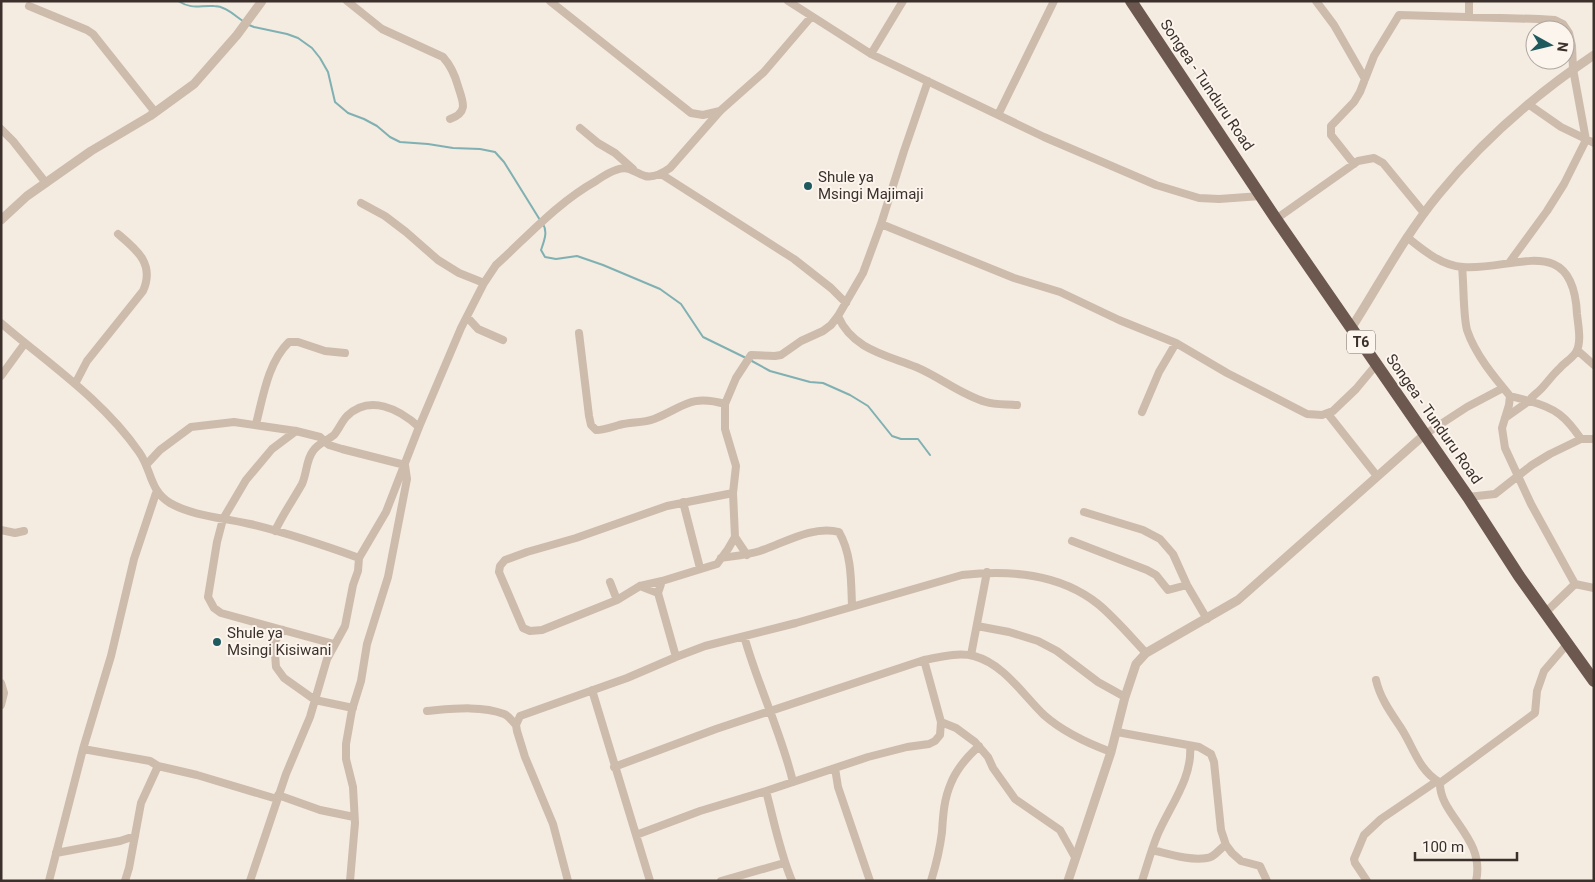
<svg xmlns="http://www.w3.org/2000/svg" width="1595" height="882" font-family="Roboto,sans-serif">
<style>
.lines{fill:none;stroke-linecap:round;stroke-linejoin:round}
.stream{stroke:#7fb0b2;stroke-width:2}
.minor{stroke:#cdbbac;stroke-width:8}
.tertiary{stroke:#cdbbac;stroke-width:9}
.trunk{stroke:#6c584f;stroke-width:12}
.poi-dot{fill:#1f5a5e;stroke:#fbf5ee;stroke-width:2}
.labels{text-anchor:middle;stroke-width:4;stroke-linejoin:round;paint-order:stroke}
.shield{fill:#fbf5ee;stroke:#756b66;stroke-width:1}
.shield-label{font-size:14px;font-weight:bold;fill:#3b302b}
.street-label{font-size:15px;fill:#3b302b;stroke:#fbf5ee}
.poi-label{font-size:15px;fill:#3b302b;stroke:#fbf5ee;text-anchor:start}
</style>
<rect width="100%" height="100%" fill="#f4ebe1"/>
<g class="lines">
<path class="stream" d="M178,1C193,10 199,5 214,6C225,6 234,15 243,21
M249,25L254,27L287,34L298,38L312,48L320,58L328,72L335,102L348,113L364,119L377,126L390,137L400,142L428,144L453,148L480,149L495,152L504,162L540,220
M543,224C548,232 544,241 541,250L545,257L556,259L577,256L603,265L660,289L681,304L703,337L746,358
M750,360L770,371L810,382L823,383L850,395L868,406L892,436L901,439H918L930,455"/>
<path class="minor" d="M347,1L382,29L443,57C451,66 455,75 458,86C462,100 470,112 450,119
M550,1L691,113L703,115L720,111
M788,1L871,54L1044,137L1156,185L1199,198L1219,199L1261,196
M1316,1L1334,25L1365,79
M1469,1V16
M29,6L87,30L93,34L155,112
M871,54L903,1
M928,81L904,151L881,224L1014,278L1060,292L1119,320L1176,343L1227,373L1307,414L1322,415L1333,411L1356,389L1376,365
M1528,104L1561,127L1594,143
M998,115L1054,1
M580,128L598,143L615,153L633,169
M1,129L13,141L46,183
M1354,164L1331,135V126L1354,102L1360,92L1374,56L1399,15L1539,19L1555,20L1563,24L1569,33L1572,46L1573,69L1586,140L1564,184L1547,211L1509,263
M661,174L794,259L831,288L846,303
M361,203L385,216L406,232L438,260L459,273L484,283
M1276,219L1358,161L1374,158L1383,163L1424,213
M1407,237C1423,250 1442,266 1463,267C1513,271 1573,231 1577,314C1578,325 1582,342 1576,352C1573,358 1565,362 1560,368C1553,374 1547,383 1540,390C1536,394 1532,396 1529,401L1510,396C1494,377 1475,354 1467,330C1463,315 1464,285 1462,267
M838,316C852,349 886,355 916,367C940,377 961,395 986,402C995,405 1007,404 1017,405
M467,317L478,329L503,340
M1,323C49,364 103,400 139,452C152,470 149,490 170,503C192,516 225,518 250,524C287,533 323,545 359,558
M579,333L589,416L591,425L596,430C604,430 612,427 619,425C631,422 643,423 654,419C684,407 690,394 725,404
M1577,350L1594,365
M1,376L25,343
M75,384L87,361L143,291C155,264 137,250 118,234
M1510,396L1509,405L1502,428L1505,448L1531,504L1575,584
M1142,412L1159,372L1176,343
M1328,414L1377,476
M1505,418L1529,401C1556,408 1566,417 1581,439
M256,424C263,397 268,362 289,342H298L325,351L345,353
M296,431L272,449L246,480L223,519L217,542L208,597L214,608L221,613L334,644
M1424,435L1467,407L1503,388
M146,465L160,450L191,427L234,422L296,431L320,437L329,445L342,449L405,465L407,479L388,577L367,644L361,681L352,710L346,744V759L353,787L355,823L350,881
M1468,497L1495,494L1532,465L1550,454L1581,439H1594
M683,502L700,568
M1084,512L1143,530L1160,539L1173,554L1187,585L1207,619
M1,530L15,533L24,531
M275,531C283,514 293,500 302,484C307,473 306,460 313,451C318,443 327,441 334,435C339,429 342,421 347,416C370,394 399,409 419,427
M735,537L747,555
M1072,541L1147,570L1156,575L1168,590L1187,585
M721,558C734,556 747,555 760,551C784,543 813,525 839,532C852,555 851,581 852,606
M662,581L717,564L728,549L735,537L733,493L736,466L725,429V404L736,378L751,355L775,356L781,355L801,341L823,331L831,325L838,316L863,273L881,224
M610,582L617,600
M640,586L658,593
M1546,612L1575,584L1594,588
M977,626L1009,632L1038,641L1057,651L1098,682L1125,697
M283,630L274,642L276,667L284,678L315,700L353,708
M744,636C758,686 781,732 793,782
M971,655L987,572
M676,657L658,593L662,581L640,586L617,600L542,630L530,631L523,628L499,572L500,566L505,560L527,552L576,538L667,506L733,493
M1376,680C1380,698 1391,713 1401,728C1414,748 1418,769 1439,782
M1,683L4,693L1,705
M592,690L650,881
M427,711C451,709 481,705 504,714C509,716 512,721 516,725
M941,722L956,728L975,742L988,757L993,768L1015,799L1060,830L1075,857
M1117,732L1199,747L1211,754L1214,762L1221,830L1226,845L1232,853L1241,861L1260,866L1267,881
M83,749L150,761L158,766L197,775L277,799
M614,767L716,729L924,660C940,657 958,652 974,656C1004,664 1023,695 1044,715C1063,732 1087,743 1111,752
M835,768L838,787L870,881
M766,791C774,821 780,853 792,881
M278,795L320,810L354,817
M636,835L700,811L766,791L868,757L907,747L929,744L935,741L940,735L941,722L924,660
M1152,850C1169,854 1190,861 1207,858C1216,857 1219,848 1226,845
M56,853L120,841L135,836
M49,881L83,749L111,656L134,559L156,493
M125,881L129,868L141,803L158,766
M250,881L286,774L310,717L327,659L345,626L353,585L358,571L359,558L386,512L419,427L461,328L484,283L496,265C528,236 557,203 596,181C602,177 609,172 616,170C629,165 633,172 645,176C654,178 663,173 670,168L720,111L764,72L811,17
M568,881L553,824L525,757L517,731L516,725L520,716L627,678L676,657L705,646L796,623L962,575C1009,570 1059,573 1098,604C1115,618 1130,636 1146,653
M721,881L784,863
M931,881C936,865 940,848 942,832C943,815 944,799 951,783C957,768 967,757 979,746
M1142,881C1147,866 1151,851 1157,836C1169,807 1193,778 1190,746
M1367,881L1355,863L1354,859L1364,835L1381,819L1437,781
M1476,881C1486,838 1439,815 1440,783L1535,713L1537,691L1544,671L1568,643"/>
<path class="tertiary" d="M1,220L27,196L91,151L150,116L194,84L237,35L262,1
M1352,327C1380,283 1405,235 1439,194C1483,140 1536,94 1594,55
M1068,881L1111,752L1125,697L1136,664L1146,653L1238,600L1424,435"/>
<path class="trunk" d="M1131,1L1276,219L1468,497L1519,576L1594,681"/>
</g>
<g class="poi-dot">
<circle cx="808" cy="186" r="5"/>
<circle cx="217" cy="642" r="5"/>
</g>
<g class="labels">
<rect class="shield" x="1347" y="330.5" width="28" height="23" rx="4"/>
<g class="shield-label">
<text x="1361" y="347">T6</text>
</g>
<g class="street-label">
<text transform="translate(1207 85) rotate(56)" y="5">Songea - Tunduru Road</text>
<text transform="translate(1434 419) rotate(55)" y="5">Songea - Tunduru Road</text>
</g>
<g class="poi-label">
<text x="818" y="182">Shule ya<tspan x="818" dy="17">Msingi Majimaji</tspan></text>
<text x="227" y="638">Shule ya<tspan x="227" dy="17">Msingi Kisiwani</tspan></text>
</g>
</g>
<rect width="1595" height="882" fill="none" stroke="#3b302b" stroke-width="5"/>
<g transform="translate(1550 45) rotate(98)"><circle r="24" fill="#fbf5ee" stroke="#aea6a0"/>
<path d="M0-4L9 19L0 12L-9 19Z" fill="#1f5a5e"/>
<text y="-8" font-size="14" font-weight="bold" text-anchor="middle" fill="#3b302b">N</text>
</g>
<path d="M1415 852v8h102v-8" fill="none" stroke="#3b302b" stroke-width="2.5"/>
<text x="1422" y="852" font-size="15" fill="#3b302b" stroke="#fbf5ee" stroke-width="4" paint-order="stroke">100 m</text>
</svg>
